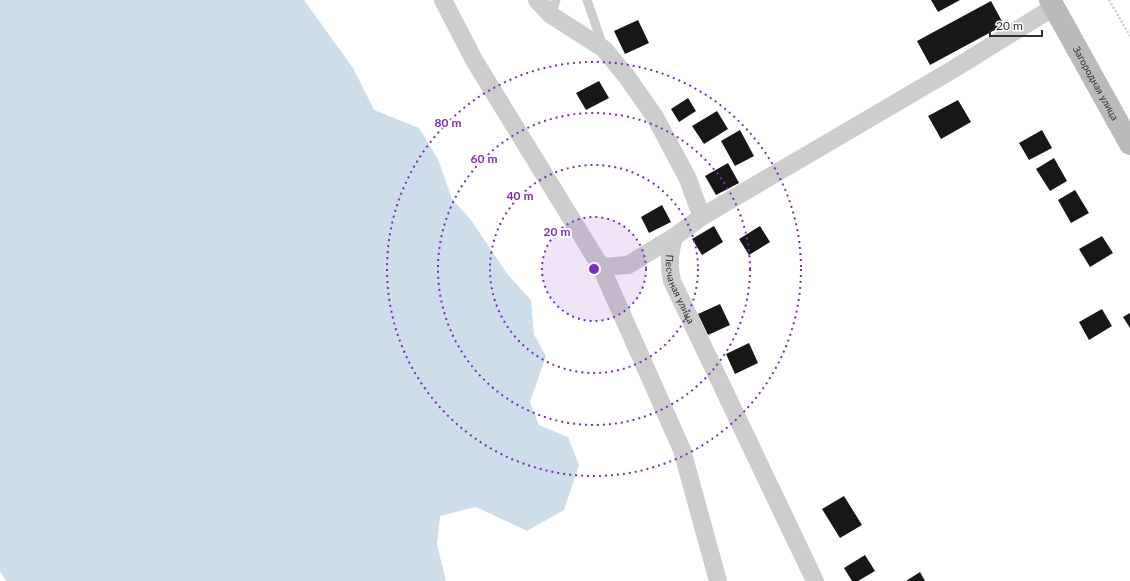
<svg xmlns="http://www.w3.org/2000/svg" width="1130" height="581" font-family="Lato,sans-serif">
<style>
.water{fill:#cddeea}
.building{fill:#171717}
.lines{fill:none;stroke-linecap:round;stroke-linejoin:round}
.path{stroke:#cdcdcd;stroke-width:2.5;stroke-dasharray:2 2;stroke-linecap:butt}
.lane{stroke:#cdcdcd;stroke-width:9}
.street{stroke:#cdcdcd;stroke-width:18}
.secondary{stroke:#bababa;stroke-width:22}
.ring{fill:none;stroke:#7b2cbf;stroke-width:2;stroke-dasharray:2 4}
.labels{text-anchor:middle;stroke-width:4;stroke-linejoin:round;paint-order:stroke}
.street-label{font-size:10px;fill:#303030;stroke:#fff}
.centre{fill:#7b2cbf;stroke:#fff;stroke-width:2}
.ring-label{font-size:12px;text-anchor:middle;font-weight:bold;fill:#7b2cbf;stroke:#fff;stroke-width:4;stroke-linejoin:round;paint-order:stroke}
</style>
<rect width="100%" height="100%" fill="#fff"/>
<path class="water" d="M0,0H304L353,68L374,110L419,128L438,159L452,199L471,220L508,275L531,300L534,335L546,356L530,402L539,425L568,437L579,465L564,510L527,531L476,507L440,516L437,544L446,581H6L0,571Z"/>
<path class="building" d="M931,0H960L938,12Z
M991,1L1004,25L930,65L917,41Z
M638,20L649,43L625,54L614,31Z
M599,81L609,98L586,110L576,93Z
M688,98L696,111L679,122L671,109Z
M958,100L971,122L941,139L928,116Z
M717,111L728,129L704,144L692,126Z
M740,130L754,156L735,166L721,141Z
M1042,130L1052,148L1029,160L1019,143Z
M1054,158L1067,181L1050,191L1036,169Z
M728,163L739,183L716,195L705,176Z
M1075,190L1089,213L1071,223L1058,200Z
M662,205L671,222L649,233L641,217Z
M714,226L723,242L702,255L692,239Z
M760,226L770,242L749,255L739,239Z
M1102,236L1113,253L1090,267L1079,249Z
M720,304L730,325L708,335L698,314Z
M1102,309L1112,326L1089,340L1079,322Z
M1130,313V328L1123,317Z
M749,343L758,363L735,374L726,354Z
M844,496L862,525L840,538L822,509Z
M865,555L875,571L858,581H852L844,568Z
M920,572L925,581H906Z"/>
<g class="lines">
<path class="path" d="M1109,0L1130,36"/>
<path class="lane" d="M587,0L603,46
M551,15L556,0"/>
<g class="street">
<path d="M443,0L474,60L601,267L682,450L718,581"/>
<path id="s1" d="M537,0L551,15L604,49L627,77L655,117L688,179L698,207L703,216L674,237C670,253 668,264 672,281L815,581"/>
<path d="M703,216L952,70L1054,7"/>
<path d="M601,267L628,265L674,237"/>
</g>
<path class="secondary" id="s2" d="M1050,0L1130,144"/>
</g>
<circle cx="594" cy="269" r="52" fill="#7b2cbf" fill-opacity=".12"/>
<g class="ring">
<circle cx="594" cy="269" r="52"/>
<circle cx="594" cy="269" r="104"/>
<circle cx="594" cy="269" r="156"/>
<circle cx="594" cy="269" r="207"/>
</g>
<g class="labels">
<g class="street-label">
<text dy="4" stroke="none"><textPath href="#s2" startOffset="95">Загородная улица</textPath></text>
<text dy="4" stroke="none"><textPath href="#s1" startOffset="369">Песчаная улица</textPath></text>
</g>
</g>
<circle cx="594" cy="269" r="6" class="centre"/>
<g class="ring-label">
<text x="448" y="127">80 m</text>
<text x="484" y="163">60 m</text>
<text x="520" y="200">40 m</text>
<text x="557" y="236">20 m</text>
</g>
<path d="M990 30v6h52v-6" fill="none" stroke="#303030" stroke-width="2"/>
<text x="996" y="30" font-size="12" fill="#303030" stroke="#ffffff" stroke-width="3" paint-order="stroke">20 m</text>
</svg>
